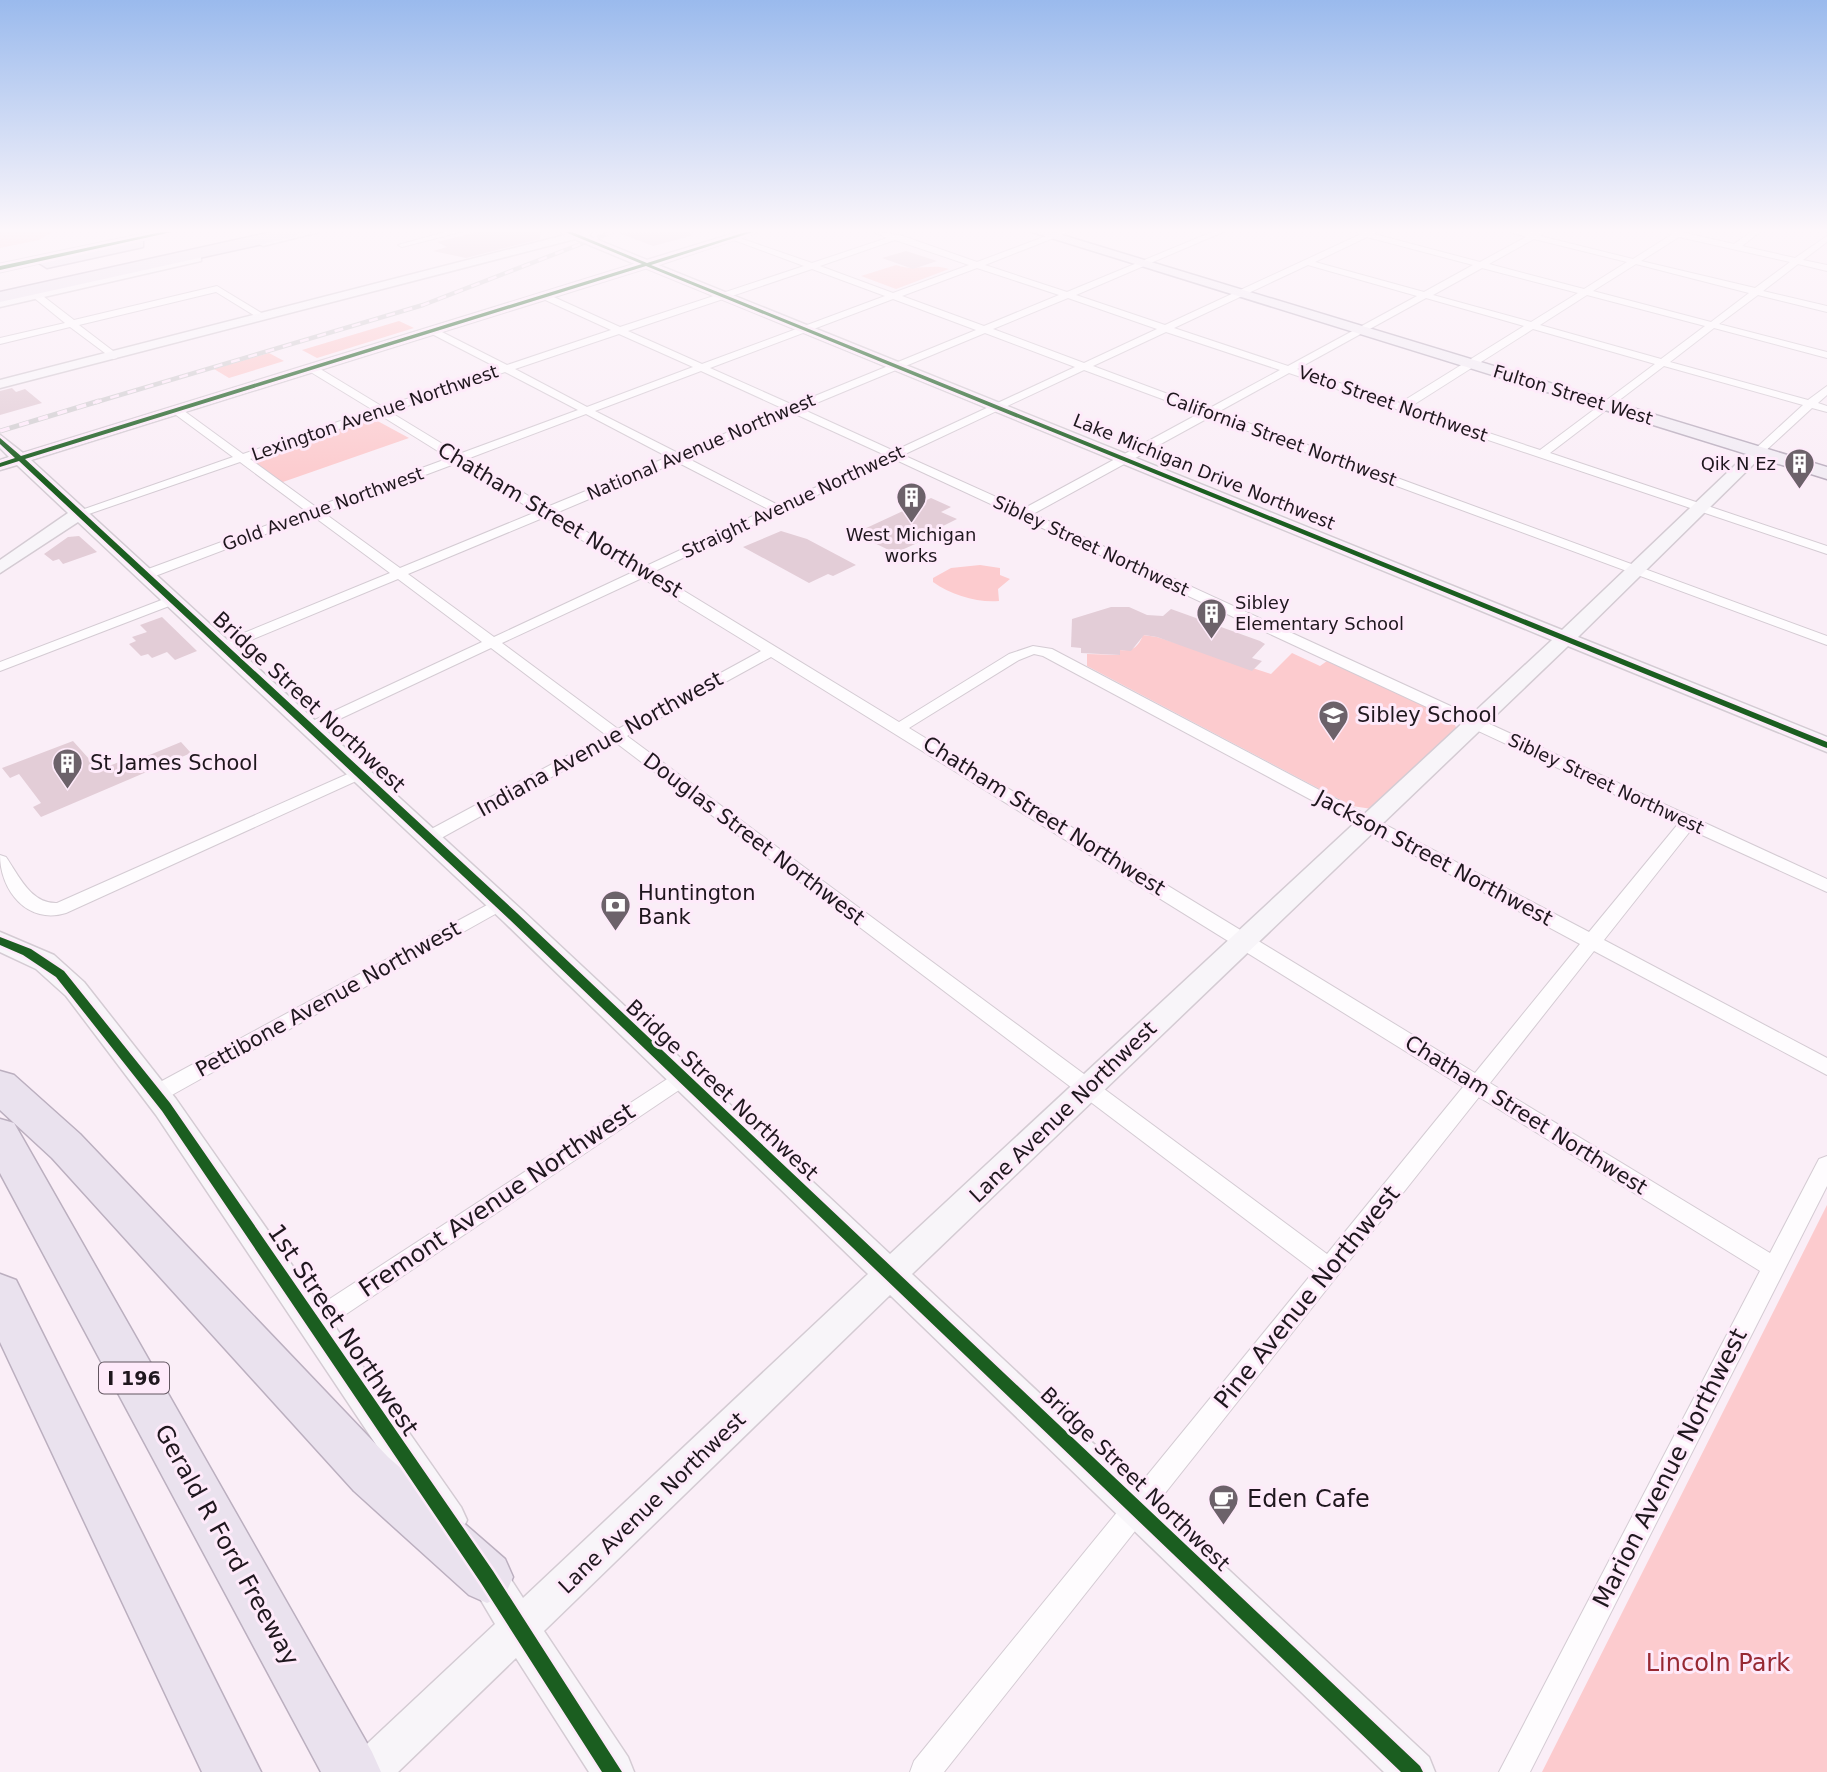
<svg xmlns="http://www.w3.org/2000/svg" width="1827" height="1772" font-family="'DejaVu Sans',sans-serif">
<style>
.green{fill:#fccbce}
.building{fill:#e3cdd7}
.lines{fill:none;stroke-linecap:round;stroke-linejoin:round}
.street-casing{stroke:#d4cbd3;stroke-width:2}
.secondary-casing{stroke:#d4cbd3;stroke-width:3}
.primary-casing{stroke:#bbafbf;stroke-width:3}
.highway-casing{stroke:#bbafbf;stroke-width:3}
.street{fill:#fefcfe;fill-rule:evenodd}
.secondary{fill:#f8f5f9;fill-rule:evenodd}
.primary{fill:#f2ecf4;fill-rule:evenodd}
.highway{fill:#eae2ee;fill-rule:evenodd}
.rail-far1-casing{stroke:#d2cfd2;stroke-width:4.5}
.rail-casing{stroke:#d2cfd2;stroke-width:5}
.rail-far1{stroke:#feeafa;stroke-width:2.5;stroke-dasharray:9;stroke-linecap:butt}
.rail{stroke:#feeafa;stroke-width:3.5;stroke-dasharray:10;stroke-linecap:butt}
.cycleway-casing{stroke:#feeafa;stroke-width:5}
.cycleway{fill:#1b5e20;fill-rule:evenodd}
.labels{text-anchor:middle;stroke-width:6;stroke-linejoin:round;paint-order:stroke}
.far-street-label{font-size:18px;fill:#1f171e;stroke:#feeafa}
.far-poi-label{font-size:18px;fill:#1f171e;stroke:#feeafa;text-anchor:end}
.shield{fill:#feeafa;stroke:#625660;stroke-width:2}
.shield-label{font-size:19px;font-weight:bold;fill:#1f171e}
.street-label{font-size:21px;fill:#1f171e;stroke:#feeafa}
.poi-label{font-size:21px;fill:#1f171e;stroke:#feeafa;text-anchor:start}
.near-street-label{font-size:24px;fill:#1f171e;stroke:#feeafa}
.near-poi-label{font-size:24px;fill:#1f171e;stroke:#feeafa;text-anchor:start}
.near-park-label{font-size:24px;fill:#972933;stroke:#feeafa}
</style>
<rect width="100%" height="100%" fill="#faeef7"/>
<path class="green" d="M0,232H52L39,240L0,248Z
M896,265C915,272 931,263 949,269L896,289L861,276Z
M399,321L414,328L317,358L302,350Z
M269,353L284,361L229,378L214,369Z
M372,418L409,438L280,483L250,461Z
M980,565L1000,568V575L1010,579L998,589L999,601C978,603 951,595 933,582V578L951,568Z
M1143,635L1157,637L1271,674L1292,653L1320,666L1327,661L1452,719L1457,729L1372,809L1352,806L1087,666V654L1119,655L1120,650C1132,651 1138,648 1143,635Z
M1827,1205V1772H1542Z"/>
<path class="building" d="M477,232H541L540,239L466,258L433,251L447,247L437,242Z
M690,232L691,236L653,246L619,233Z
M906,251L937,261L913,269L882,258Z
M12,388L16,392L25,389L42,403L0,415V391Z
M931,498L951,507L941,512L957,519L939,528L944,531L895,553L864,538L872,534L862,530Z
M781,531L807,539L856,565L833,576L828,574L809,583L743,547Z
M79,536L97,552L63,564L59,559L53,561L44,554L68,537Z
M1111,607H1129L1147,615L1163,616L1171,609L1260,641L1265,644L1252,658L1262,661L1252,671L1157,637L1144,635L1131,651L1120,650V655L1081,653V648L1071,647L1072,619Z
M162,617L197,651L175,660L167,652L152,658L148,654L141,656L129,644L136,641L132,637L147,632L140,625Z
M73,741L99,770L129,758L135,761L181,742L191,753L41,817L33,807L41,803L19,774L10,778L2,768Z"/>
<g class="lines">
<defs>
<path id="street" d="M445,232H460L402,247L398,245Z
M875,232L900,235L977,262L1057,232H1069L985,265L1067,292L1212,232H1223L1076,295L1165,325L1359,235L1357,232H1376L1374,234L1480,262L1526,237L1511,232H1545L1540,236L1633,259L1671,235L1666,232H1681L1734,244L1751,232H1760L1742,246L1795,258L1827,236V242L1803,260L1827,265V271L1798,264L1763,291L1827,306V312L1758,295L1719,324L1827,352V358L1714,328L1670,362L1808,400L1827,386V395L1818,403L1827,406V412L1812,408L1762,454H1754V450L1803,405L1664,366L1550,453L1827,546V554L1289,373L1218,412L1827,636V645L1210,417L1033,514L1827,879V892L1691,830L1604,940L1827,1058V1075L1594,951L1490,1083L1770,1253L1819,1159L1827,1156V1186L1530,1772H1499L1760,1271L1479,1097L944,1772H910L914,1761L1314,1271L615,742L434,842H422L420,838L422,834L606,735L491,648L314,731H304L301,728L304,725L482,642L398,579L227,650H217V644L390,573L313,516L150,578H140V572L306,511L240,462L83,516L73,513L233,457L172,412V408H180L243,454L373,410L309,371V367H317L383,407L498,368L430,333V329H436L507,365L611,330L541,298V294H547L620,327L804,266L731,239V235L812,263L887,238ZM1367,237L1473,265L1424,292L1315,262ZM1679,237L1790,262L1755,288L1641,261ZM1534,239L1627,262L1584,289L1489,264ZM895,240L969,265L893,293L820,266ZM1636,264L1749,293L1711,322L1593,291ZM1308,265L1417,296L1288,366L1174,328ZM977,268L1059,295L984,326L902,296ZM1482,268L1578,293L1531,322L1433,295ZM812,269L885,296L702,364L628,331ZM1587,295L1705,326L1661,359L1540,325ZM1068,298L1157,329L1084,363L993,329ZM1426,298L1524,326L1400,403L1297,369ZM893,299L976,330L793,405L710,368ZM1533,329L1655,364L1540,450L1410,407ZM1166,332L1280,370L1208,409L1093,366ZM985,333L1075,367L894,451L802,409ZM619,334L693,367L587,407L515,369ZM1084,370L1200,413L1023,509L903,455ZM701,371L784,409L678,453L595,411ZM505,372L578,410L459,454L390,412ZM793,413L885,455L778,505L687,458ZM586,414L668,457L547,507L467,459ZM380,415L449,458L316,507L250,459ZM894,459L1678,824L1589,932L1052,649L1033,646L1009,654L899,722L653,572ZM677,462L768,509L644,567L556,513ZM457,463L536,512L400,568L324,513ZM545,517L633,572L494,637L408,574ZM642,578L761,651L618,729L502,643ZM1034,654L1043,656L1580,944L1475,1073L909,728L1019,660ZM771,657L1463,1087L1327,1254L627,736Z
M217,286L268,317L260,319L216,292L79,325L117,354V358L113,359L70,327L0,344V338L65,323L33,297V293H39L74,320Z
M172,596L177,597V603L0,671V662Z
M359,769L367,774L365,777L66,913C28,925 0,891 0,855L6,857C19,876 31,904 57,903Z
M500,898L506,900L509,904L506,908L163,1100L156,1102L149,1100L146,1094L149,1088Z
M681,1070L688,1072L691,1078L688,1084L321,1331L313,1334L305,1331L301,1323L305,1315Z"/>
<path id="secondary" d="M153,232H176L0,272V264Z
M297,232H319L263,246L257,243Z
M561,232H592L588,236L647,260L739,232H757L658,265L1562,630L1752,449H1764L1766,452L1578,637L1827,737V752L1568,646L912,1274L1429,1757L1435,1772H1384L890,1295L544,1631L628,1757L634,1772H589L516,1658L398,1772H347L353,1757L495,1624L463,1570L468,1556L482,1551L496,1556L523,1598L868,1274L504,922L78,522L0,573V560L68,513L17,465L0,470V460L9,457L0,448V435L23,453L635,264L575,239L0,388V380L565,235ZM646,268L1552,640L890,1254L522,910L31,460Z
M197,254L201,255V261L0,307V299Z
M0,932L54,955L84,982L176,1099L461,1507L467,1520L461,1533L448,1539L435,1533L156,1115L66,996L36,969L0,952Z"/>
<path id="primary" d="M1032,232H1052L1827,467V479Z"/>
<path id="highway" d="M272,232H302L294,237L0,302V292Z
M137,239L143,241V247L47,268L39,263L47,258Z
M0,1071L14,1075L80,1134L388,1457L505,1559L513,1577L505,1595L487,1603L469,1595L354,1491L52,1158L0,1110Z
M0,1119L14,1123L372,1752L381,1772H321L0,1173Z
M0,1274L16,1280L261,1772H202L0,1342Z"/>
</defs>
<use href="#street" class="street-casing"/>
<use href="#secondary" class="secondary-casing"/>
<use href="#primary" class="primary-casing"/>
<use href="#highway" class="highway-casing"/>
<use href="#street" class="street"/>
<use href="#secondary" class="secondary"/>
<use href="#primary" class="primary"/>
<use href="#highway" class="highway"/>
<defs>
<path id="rail-far1" d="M93,403L423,305L612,232"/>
<path id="rail" d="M0,431L99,401"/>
</defs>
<use href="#rail-far1" class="rail-far1-casing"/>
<use href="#rail" class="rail-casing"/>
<use href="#rail-far1" class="rail-far1"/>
<use href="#rail" class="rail"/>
<defs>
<path id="cycleway" d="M162,232H172L0,270V266Z
M565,232H572L647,263L746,232H753L651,265L1827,742V748L1824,747L646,266L25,459L517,913L1420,1766L1423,1772H1401L509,919L19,461L0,467V463L15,458L0,444V438L21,456L642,264Z
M0,937L31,949L64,971L170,1103L493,1571L622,1772H602L481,1583L162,1111L56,977L23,955L0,945Z"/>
</defs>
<use href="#cycleway" class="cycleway-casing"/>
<use href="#cycleway" class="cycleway"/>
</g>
<linearGradient id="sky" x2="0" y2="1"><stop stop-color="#9abaed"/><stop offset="0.48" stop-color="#fdf7fb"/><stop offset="1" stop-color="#fdf7fb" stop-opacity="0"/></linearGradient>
<rect width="1827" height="480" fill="url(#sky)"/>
<defs>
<symbol id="building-pin" viewBox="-11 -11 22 30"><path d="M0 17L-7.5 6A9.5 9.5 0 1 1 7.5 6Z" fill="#6c626a" stroke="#feeafa"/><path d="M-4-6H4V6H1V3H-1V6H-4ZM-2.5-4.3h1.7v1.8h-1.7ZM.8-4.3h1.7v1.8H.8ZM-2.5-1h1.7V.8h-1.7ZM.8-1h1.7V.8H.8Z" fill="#fff"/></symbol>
<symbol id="school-pin" viewBox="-11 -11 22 30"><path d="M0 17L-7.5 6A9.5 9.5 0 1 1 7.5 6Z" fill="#6c626a" stroke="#feeafa"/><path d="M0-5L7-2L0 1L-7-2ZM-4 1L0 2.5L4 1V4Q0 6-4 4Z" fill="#fff"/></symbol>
<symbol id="bank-pin" viewBox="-11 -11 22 30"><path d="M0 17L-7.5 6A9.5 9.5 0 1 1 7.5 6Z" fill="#6c626a" stroke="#feeafa"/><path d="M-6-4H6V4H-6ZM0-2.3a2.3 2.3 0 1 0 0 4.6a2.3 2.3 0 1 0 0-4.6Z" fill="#fff"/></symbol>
<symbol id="cafe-pin" viewBox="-11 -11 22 30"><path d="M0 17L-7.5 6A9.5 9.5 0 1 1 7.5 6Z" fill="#6c626a" stroke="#feeafa"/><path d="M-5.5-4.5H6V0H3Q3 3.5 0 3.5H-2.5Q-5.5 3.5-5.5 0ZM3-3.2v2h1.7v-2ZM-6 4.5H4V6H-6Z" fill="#fff"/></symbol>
</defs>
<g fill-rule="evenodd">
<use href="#building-pin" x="1782" y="446" width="35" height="47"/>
<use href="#building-pin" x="894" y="480" width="35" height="47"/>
<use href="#building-pin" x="1194" y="596" width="35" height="47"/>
<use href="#school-pin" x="1316" y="698" width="35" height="47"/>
<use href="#building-pin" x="50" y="746" width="35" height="47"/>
<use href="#bank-pin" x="598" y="888" width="35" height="47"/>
<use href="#cafe-pin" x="1206" y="1482" width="35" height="47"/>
</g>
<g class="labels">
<g class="far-street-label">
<text transform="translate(1573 395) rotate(17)" y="6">Fulton Street West</text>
<text transform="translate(1393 404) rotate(19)" y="6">Veto Street Northwest</text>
<text transform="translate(375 413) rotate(-19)" y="6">Lexington Avenue Northwest</text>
<text transform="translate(1281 439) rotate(20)" y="6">California Street Northwest</text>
<text transform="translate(701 447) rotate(-23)" y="6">National Avenue Northwest</text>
<text transform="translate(1204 472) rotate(22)" y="6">Lake Michigan Drive Northwest</text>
<text transform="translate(793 502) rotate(-25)" y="6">Straight Avenue Northwest</text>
<text transform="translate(323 509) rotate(-20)" y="6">Gold Avenue Northwest</text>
<text transform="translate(1091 546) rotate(25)" y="6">Sibley Street Northwest</text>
<text transform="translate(1606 784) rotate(25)" y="6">Sibley Street Northwest</text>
</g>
<g class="far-poi-label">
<text x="1776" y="470">Qik N Ez</text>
<text x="911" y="541" text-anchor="middle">West Michigan<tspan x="911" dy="21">works</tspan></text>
<text x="1235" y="609" text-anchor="start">Sibley<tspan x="1235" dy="21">Elementary School</tspan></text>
</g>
<rect class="shield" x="99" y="1362.5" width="70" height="31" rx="5"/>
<g class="shield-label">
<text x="134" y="1385">I 196</text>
</g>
<g class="street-label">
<text transform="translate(560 520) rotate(31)" y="7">Chatham Street Northwest</text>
<text transform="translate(309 702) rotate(43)" y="7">Bridge Street Northwest</text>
<text transform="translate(600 744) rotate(-29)" y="7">Indiana Avenue Northwest</text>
<text transform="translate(1044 816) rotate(32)" y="7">Chatham Street Northwest</text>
<text transform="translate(754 839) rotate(37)" y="7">Douglas Street Northwest</text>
<text transform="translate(1434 858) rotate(28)" y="7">Jackson Street Northwest</text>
<text transform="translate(328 999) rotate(-29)" y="7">Pettibone Avenue Northwest</text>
<text transform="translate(722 1090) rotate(43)" y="7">Bridge Street Northwest</text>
<text transform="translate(1063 1112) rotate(-44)" y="7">Lane Avenue Northwest</text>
<text transform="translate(1526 1115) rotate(32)" y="7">Chatham Street Northwest</text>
<text transform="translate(1135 1479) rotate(44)" y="7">Bridge Street Northwest</text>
<text transform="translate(652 1503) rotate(-44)" y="7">Lane Avenue Northwest</text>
</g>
<g class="poi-label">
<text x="1357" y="722">Sibley School</text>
<text x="90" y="770">St James School</text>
<text x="638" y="900">Huntington<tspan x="638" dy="24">Bank</tspan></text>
</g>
<g class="near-street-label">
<text transform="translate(497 1200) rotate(-34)" y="8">Fremont Avenue Northwest</text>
<text transform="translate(1307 1297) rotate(-51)" y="8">Pine Avenue Northwest</text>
<text transform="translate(343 1330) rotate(56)" y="8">1st Street Northwest</text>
<text transform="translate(1670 1468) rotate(-63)" y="8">Marion Avenue Northwest</text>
<text transform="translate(227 1545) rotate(61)" y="8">Gerald R Ford Freeway</text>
</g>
<g class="near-poi-label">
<text x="1247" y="1507">Eden Cafe</text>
</g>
<g class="near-park-label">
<text x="1718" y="1671">Lincoln Park</text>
</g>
</g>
</svg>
